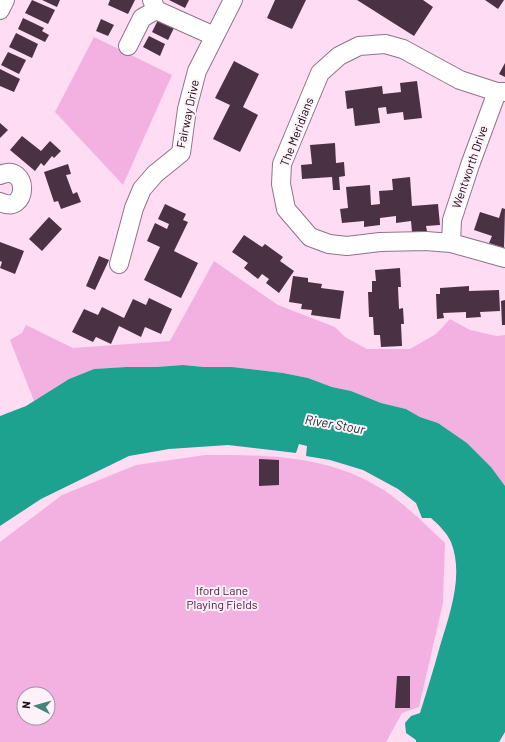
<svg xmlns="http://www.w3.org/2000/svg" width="505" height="742" font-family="Barlow,sans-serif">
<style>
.green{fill:#f3b1e1;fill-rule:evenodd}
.water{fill:#1da290}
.building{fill:#4b3144}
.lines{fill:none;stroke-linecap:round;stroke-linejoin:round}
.minor-casing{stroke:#917389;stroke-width:20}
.minor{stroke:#fff;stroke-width:18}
.labels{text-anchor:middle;stroke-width:4;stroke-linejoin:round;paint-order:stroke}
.street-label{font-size:12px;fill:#12070f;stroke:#fef1fa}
.park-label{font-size:12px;fill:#4f1043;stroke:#fef1fa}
.water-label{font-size:13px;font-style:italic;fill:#192e2a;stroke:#fef1fa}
</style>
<rect width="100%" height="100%" fill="#feddf4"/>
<path class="green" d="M94,37L172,75L123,185L55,112Z
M214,261L278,305L335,327L345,337L367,349H410L436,334L450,319L470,330L497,336L505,335V486L491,467L467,443L438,423L420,417L406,409L381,403L351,391L332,387L308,378L283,373L232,367H204L183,365L156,367H126L94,369L69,379L34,401L10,340L22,333L26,325L73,348L170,341Z
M205,455C268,455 327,455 382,489C405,504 425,524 445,543L443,603L419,707L402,713L386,742H0V542L62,495L136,465ZM24,694H48V718H24Z"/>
<path class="water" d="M183,365L204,367H232L283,373L308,378L332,387L351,391L381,403L406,409L420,417L438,423L467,443L491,467L505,486V732L499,742H416V740L406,733L405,723L411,716L420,713C427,690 434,668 440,646C450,613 464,575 451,542C447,533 438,524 431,518H422L416,503L398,489L363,470L330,460L306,456L307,446L299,444L296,453L228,445L169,449L129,456L41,499L0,526V416L26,406L69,379L94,369L126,367H156Z"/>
<path class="building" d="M32,0L55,10L48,24L25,13Z
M42,0H60L57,7Z
M110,0H135L128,14L108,5Z
M169,0H189L185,8Z
M275,0H306L292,29L267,18Z
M357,0H423L433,7L414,36Z
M485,0H504L498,9Z
M23,18L44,28L42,31L49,35L45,42L18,29Z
M101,19L114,25L108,36L96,31Z
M158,20L174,28L168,40L152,32Z
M16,33L38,44L32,58L9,47Z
M149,36L165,44L160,56L143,47Z
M8,52L26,60L19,74L1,65Z
M234,61L259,74L243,107L258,115L240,152L213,139L230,105L215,98Z
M505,63V77L499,74Z
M0,69L20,79L14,92L0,86Z
M417,81L422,118L404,120L403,112L387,114L386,107L378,108L380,123L355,126L353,108L347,109L345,91L382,86L383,94L401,92L400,83Z
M0,123L8,130L0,138Z
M22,136L41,151L50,141L61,151L54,158L52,156L44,166L41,163L35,171L10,150Z
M335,143L336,163L344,162L345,176L339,177L340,190H333L332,177L302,179L301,165L312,164L310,145Z
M68,164L71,174L66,175L73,194L77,192L81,202L61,209L58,201L54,202L44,172Z
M410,177L412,206L438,204L440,225L426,226L427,231L412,232L411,221L396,223V216L380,218V225L364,227V221L342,223L340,209L348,208L346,187L370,185L371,205L380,204L379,191L393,190L392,179Z
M165,204L186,214L183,220L188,222L174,251L198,263L181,298L144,280L160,247L147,241L155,223L167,229L169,224L158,219Z
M502,208L505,209L504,248L489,243L492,236L474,230L480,212L499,218Z
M49,217L62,229L42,251L29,239Z
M244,235L262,247L265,244L283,257L280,261L294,271L279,293L266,283L269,279L262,274L258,279L244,268L248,263L232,252Z
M0,242L24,251L15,274L0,268L2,262L0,261Z
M99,256L109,260L95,290L86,286Z
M400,268L401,287H398L399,309L403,308L404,324H401L402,346L381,347L380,335H374L373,317H369L368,292H372V281H376L375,270Z
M293,276L308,278V282L322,284L321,288L344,291L340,319L311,315L312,310L301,309L302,304L289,302Z
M469,286V291L499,290L500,311L480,312L481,317L466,318V312L443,313L444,318L437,319L436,294H440V288Z
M149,298L172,309L161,334L145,327L141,337L119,326L111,344L96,337L93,342L72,332L84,309L98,315L102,307L124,318L133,299L146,305Z
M505,300V325H502L501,301Z
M259,459L279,460V485L259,486Z
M397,676H410V708H395Z"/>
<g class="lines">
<defs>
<path id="minor" d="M152,0L156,10L214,36
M0,10L5,0
M128,46L142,18L156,10
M505,92H497L460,80L403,49L385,44L359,46L339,56L320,73L282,164L281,184L286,209L310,237L329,244L347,246L380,242L426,241L451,243L505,258
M0,175C30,162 29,216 0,202
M451,243L452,220L470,165L497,92
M119,264L134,208L142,189L155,174L181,153L187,109L197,71L233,0"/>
</defs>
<use href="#minor" class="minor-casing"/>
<use href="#minor" class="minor"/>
</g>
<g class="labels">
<g class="street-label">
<text transform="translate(188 114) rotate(-78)" y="4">Fairway Drive</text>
<text transform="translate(297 132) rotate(-69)" y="4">The Meridians</text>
<text transform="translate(470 167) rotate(-71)" y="4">Wentworth Drive</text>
</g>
<g class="park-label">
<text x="222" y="595">Iford Lane<tspan x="222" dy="14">Playing Fields</tspan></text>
</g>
<g class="water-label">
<text transform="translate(335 424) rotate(10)" y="5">River Stour</text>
</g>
</g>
<g transform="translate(36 706) rotate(276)"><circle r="19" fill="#fef1fa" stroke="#a0939c"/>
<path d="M0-3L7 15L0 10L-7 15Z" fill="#42867b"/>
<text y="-6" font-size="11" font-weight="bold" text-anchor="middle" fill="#12070f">N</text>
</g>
</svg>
